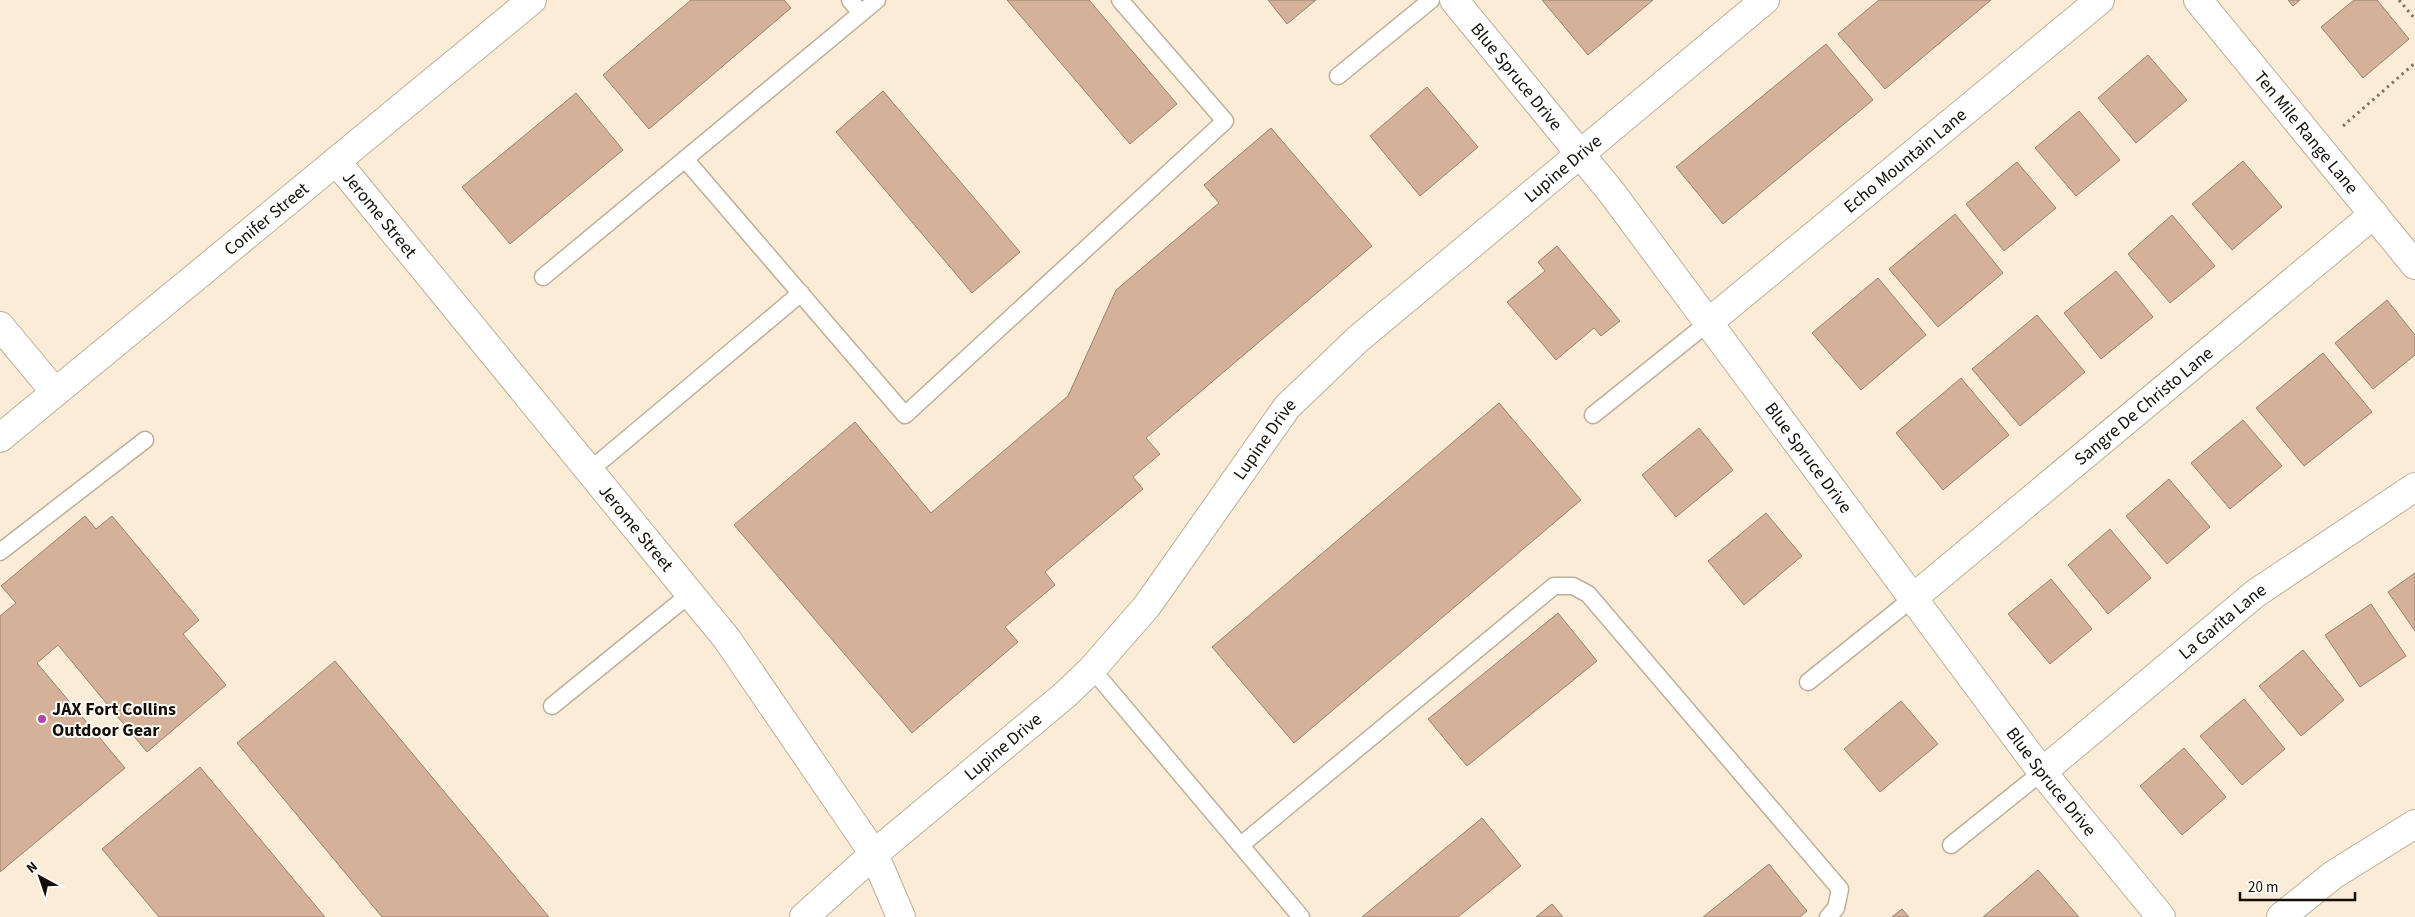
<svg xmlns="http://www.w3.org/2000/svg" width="2415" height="917" font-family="'Source Sans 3',sans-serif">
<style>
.building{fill:#d4b198;stroke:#968273}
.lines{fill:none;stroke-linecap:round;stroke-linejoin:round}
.service-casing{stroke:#bdb09b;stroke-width:19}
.minor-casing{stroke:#bdb09b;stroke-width:30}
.path{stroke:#7f7668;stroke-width:3;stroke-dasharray:2.5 4;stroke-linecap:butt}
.service{stroke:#fff;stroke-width:16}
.minor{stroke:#fff;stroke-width:28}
.poi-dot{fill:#ae46a8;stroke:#fefbf7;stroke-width:2}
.labels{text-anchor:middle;stroke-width:4;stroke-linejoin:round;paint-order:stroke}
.street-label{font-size:18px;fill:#130e07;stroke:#fefbf7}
.poi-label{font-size:18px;font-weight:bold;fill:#130e07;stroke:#fefbf7;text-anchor:start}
</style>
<rect width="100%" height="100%" fill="#faecd6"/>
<path class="building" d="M691,0H784L791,8L649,129L603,75Z
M1007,0H1089L1177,104L1130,144Z
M1268,0H1316L1287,24Z
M1542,0H1653L1588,55Z
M1879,0H1991L1885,89L1838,34Z
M2288,0H2300L2293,6Z
M2354,0H2377L2409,39L2363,78L2321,27Z
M1826,44L1873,100L1723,224L1676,167Z
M2148,55L2187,100L2136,143L2098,98Z
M1427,87L1478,147L1420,196L1370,136Z
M883,91L1020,252L972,293L836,132Z
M576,93L623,150L510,244L462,187Z
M2079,111L2120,160L2076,196L2035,148Z
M1271,128L1372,246L1146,438L1160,454L1133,477L1143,489L1045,572L1055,585L1005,627L1018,642L912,733L734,525L855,422L931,513L1068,396L1116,290L1219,203L1204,185Z
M2243,161L2282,207L2232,250L2192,204Z
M2017,162L2056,208L2004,251L1966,204Z
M1955,214L2003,273L1938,327L1889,269Z
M2172,215L2215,266L2170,303L2128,254Z
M1557,246L1620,321L1601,336L1594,328L1556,360L1507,302L1545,271L1538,262Z
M2116,271L2153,317L2101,359L2064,313Z
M1878,278L1926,335L1861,390L1812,333Z
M2387,300L2415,335V355L2373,389L2335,343Z
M2037,315L2085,372L2020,426L1972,369Z
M2323,353L2372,412L2304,466L2256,408Z
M1961,378L2009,435L1943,490L1896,433Z
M1499,403L1581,500L1294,743L1212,647Z
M2243,420L2282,466L2230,509L2191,463Z
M1699,428L1733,470L1676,517L1642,475Z
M2169,479L2210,527L2167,564L2126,516Z
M1766,513L1802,556L1744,605L1708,561Z
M85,516L96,529L112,516L199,620L183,634L226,685L147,752L58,645L37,663L125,768L0,872V616L16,603L1,586Z
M2110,529L2151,578L2108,614L2068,565Z
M2415,573V631L2388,592Z
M2051,579L2092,629L2050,664L2008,614Z
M2371,604L2406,656L2360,687L2325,635Z
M1558,613L1597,661L1467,766L1428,719Z
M2303,650L2344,700L2301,736L2259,686Z
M335,661L549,917H382L237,743Z
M2244,699L2285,749L2242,785L2200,736Z
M1901,701L1938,744L1880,792L1844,749Z
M2184,748L2226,797L2182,835L2140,786Z
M200,767L325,917H159L102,849Z
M1482,818L1521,866L1458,917H1362Z
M1769,864L1807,911L1800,917H1703Z
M2038,870L2079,917H1983Z
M1552,904L1563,917H1536Z
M1902,909L1909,917H1892Z"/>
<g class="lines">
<defs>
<path id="service" d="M850,0L861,13
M1338,76L1431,0
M685,159L905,415L1225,121L1120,0
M543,277L877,0
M1593,415L1709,322
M589,471L801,293
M0,552L145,440
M1092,669L1301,917
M1808,682L1913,598
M552,706L690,594
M1241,845L1554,586H1573L1588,594L1840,889L1836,908L1828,917
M1951,845L2042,772"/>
<g id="minor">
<path id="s1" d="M1454,0L1612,193L2042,772L2161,917"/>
<path id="s2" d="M2198,0L2415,265"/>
<path id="s3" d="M336,161L727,639L874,854L901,917"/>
<path id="s4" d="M1709,322L2100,0"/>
<path d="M0,326L55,392"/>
<path id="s5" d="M0,438L532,0"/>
<path id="s6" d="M1913,598L2374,214"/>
<path id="s7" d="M2042,772L2256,593L2415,487"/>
<path id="s8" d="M804,917L874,854L1066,694L1092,669L1147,606L1287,407L1358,339L1765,0"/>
<path d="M2281,917L2333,875L2415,824"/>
</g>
</defs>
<use href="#service" class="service-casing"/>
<use href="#minor" class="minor-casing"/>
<path class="path" d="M2399,0L2415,19
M2343,126L2415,63"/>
<use href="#service" class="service"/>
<use href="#minor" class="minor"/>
</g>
<circle class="poi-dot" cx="42" cy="719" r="5"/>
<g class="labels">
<g class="street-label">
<text dy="6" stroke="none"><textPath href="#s1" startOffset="99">Blue Spruce Drive</textPath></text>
<text dy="6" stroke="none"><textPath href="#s2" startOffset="171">Ten Mile Range Lane</textPath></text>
<text dy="6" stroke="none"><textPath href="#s4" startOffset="254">Echo Mountain Lane</textPath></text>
<text dy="6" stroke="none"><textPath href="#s8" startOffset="1072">Lupine Drive</textPath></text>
<text dy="6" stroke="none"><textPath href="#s3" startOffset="69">Jerome Street</textPath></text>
<text dy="6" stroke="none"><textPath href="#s5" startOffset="345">Conifer Street</textPath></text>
<text dy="6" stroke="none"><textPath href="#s6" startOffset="300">Sangre De Christo Lane</textPath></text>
<text dy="6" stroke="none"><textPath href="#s8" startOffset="668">Lupine Drive</textPath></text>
<text dy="6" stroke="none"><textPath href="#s1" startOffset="579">Blue Spruce Drive</textPath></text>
<text dy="6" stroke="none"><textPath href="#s3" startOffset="474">Jerome Street</textPath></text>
<text dy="6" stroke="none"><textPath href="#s7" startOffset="235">La Garita Lane</textPath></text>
<text dy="6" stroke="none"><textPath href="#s8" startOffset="262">Lupine Drive</textPath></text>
<text dy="6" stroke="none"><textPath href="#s1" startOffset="984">Blue Spruce Drive</textPath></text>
</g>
<g class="poi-label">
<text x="52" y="715">JAX Fort Collins<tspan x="52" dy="21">Outdoor Gear</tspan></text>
</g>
</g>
<g transform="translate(40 877) rotate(320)" stroke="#fefbf7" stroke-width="4" paint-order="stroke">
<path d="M0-4L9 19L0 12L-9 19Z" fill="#130e07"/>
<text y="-8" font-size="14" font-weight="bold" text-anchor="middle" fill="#130e07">N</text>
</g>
<path d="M2240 892v8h115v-8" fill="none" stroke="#130e07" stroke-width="2.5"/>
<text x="2248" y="892" font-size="15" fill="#130e07" stroke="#fefbf7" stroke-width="4" paint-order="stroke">20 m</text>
</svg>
